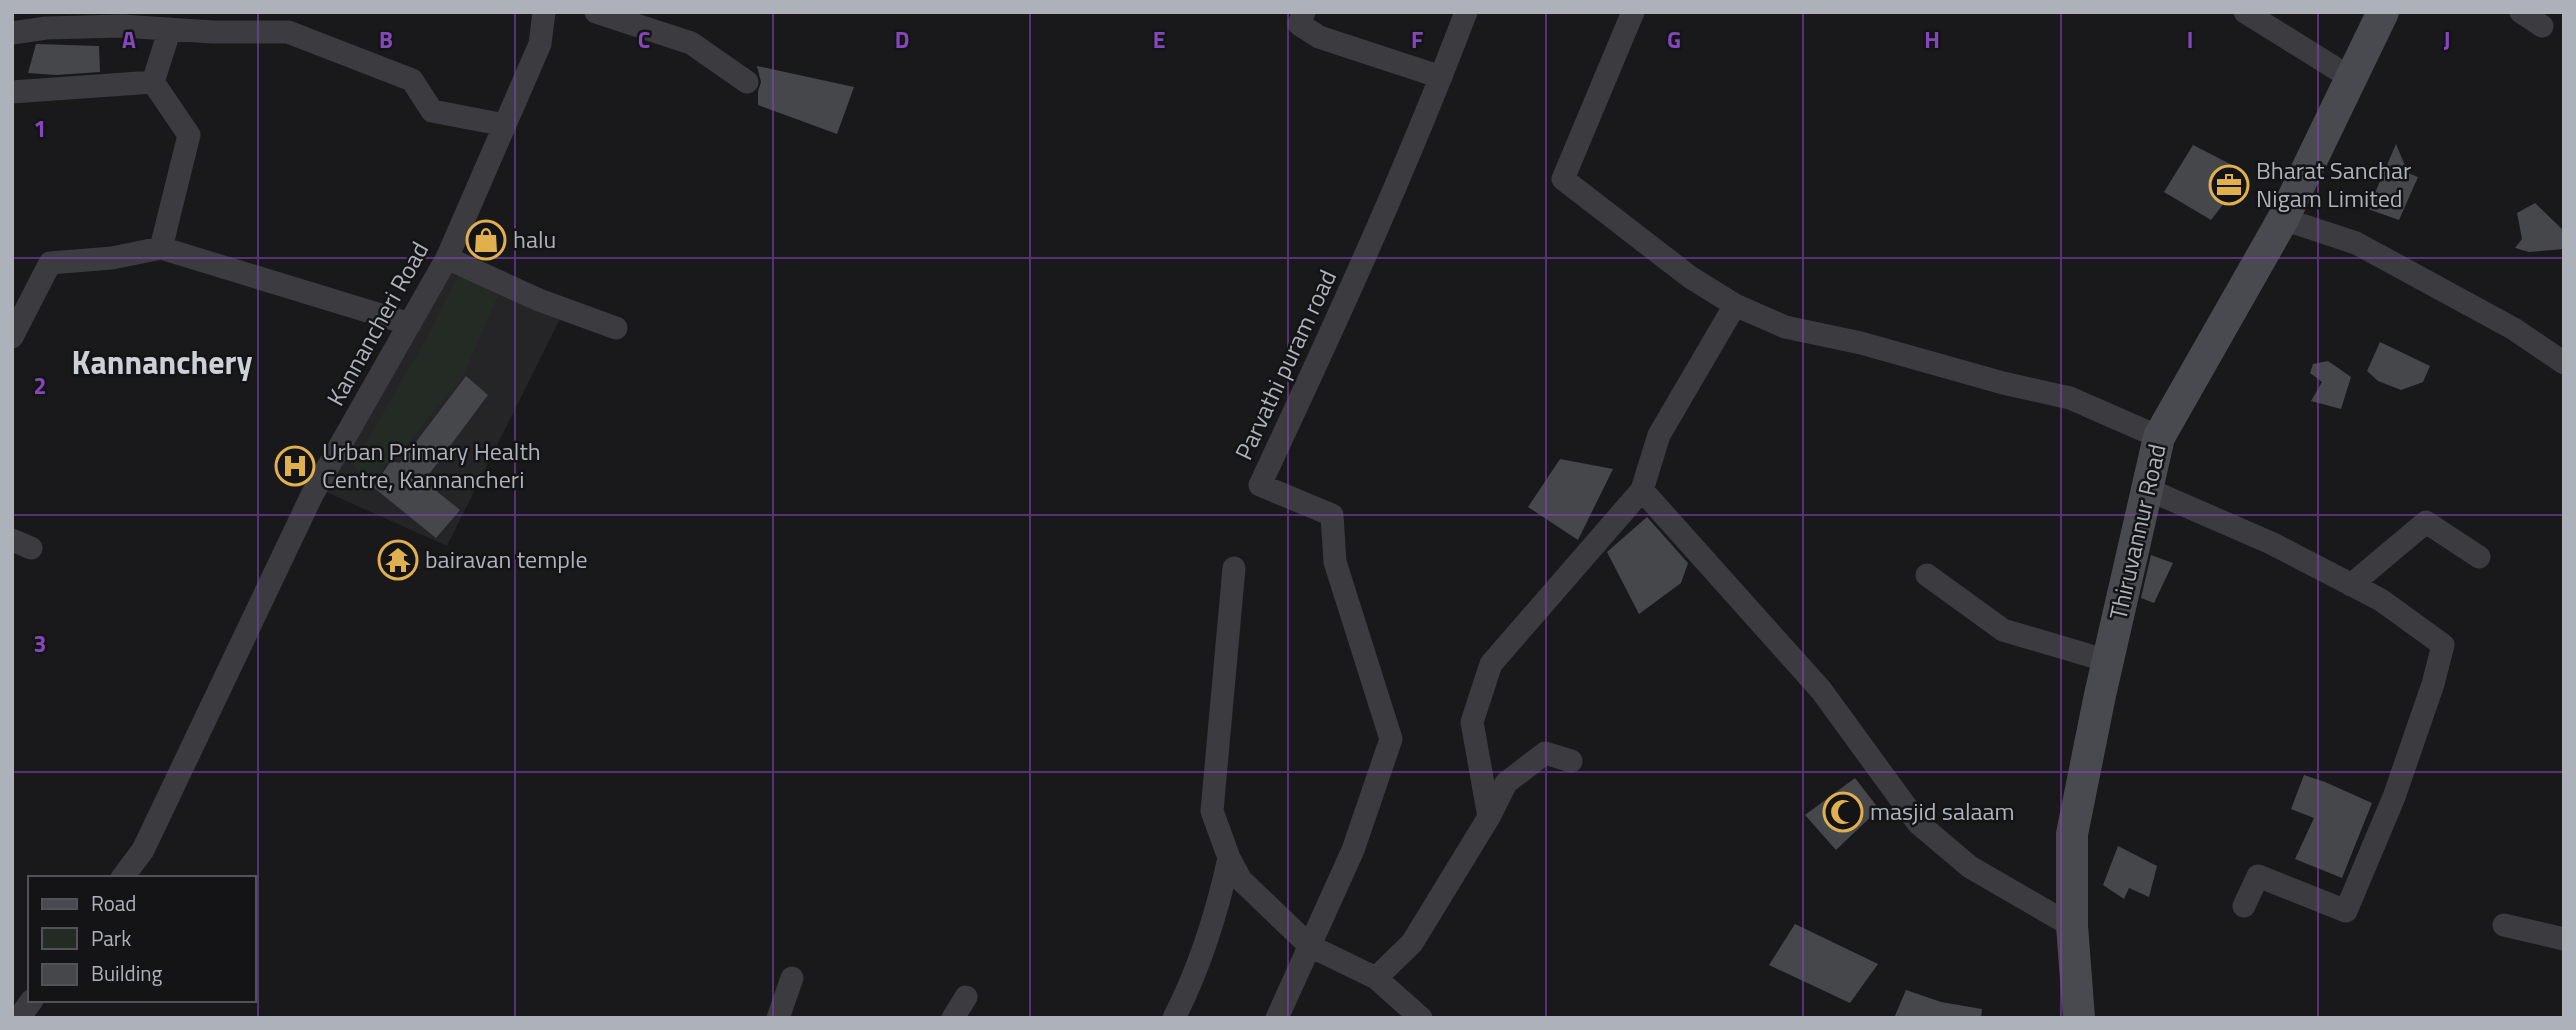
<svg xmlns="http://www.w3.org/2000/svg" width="2576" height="1030" font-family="'Titillium Web',sans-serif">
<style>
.built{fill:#252528}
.green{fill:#242b24}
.building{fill:#46474b}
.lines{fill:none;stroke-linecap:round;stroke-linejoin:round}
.street{stroke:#3b3b40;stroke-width:23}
.secondary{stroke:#494a4f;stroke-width:32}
.grid{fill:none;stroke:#8547be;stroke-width:2;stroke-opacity:0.55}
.labels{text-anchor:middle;stroke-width:5;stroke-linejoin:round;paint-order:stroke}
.poi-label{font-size:24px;fill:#adb1b9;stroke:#141416;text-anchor:start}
.street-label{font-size:24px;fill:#adb1b9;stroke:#141416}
.district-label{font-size:32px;font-weight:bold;fill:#cdd0d6;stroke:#141416}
.grid-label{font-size:23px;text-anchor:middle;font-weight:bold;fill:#8547be;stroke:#141416;stroke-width:5;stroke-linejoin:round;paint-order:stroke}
</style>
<rect width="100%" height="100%" fill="#19191b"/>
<path class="built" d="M452,264L560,319L447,546L324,491Z"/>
<path class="green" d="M460,272L498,295L464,374L398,455L384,466L373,487L353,465L428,336Z"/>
<path class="building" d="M36,44L99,46L100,72L56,75L28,73Z
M757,66L854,87L837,134L758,105V91L761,82Z
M2396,144L2408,173L2418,177L2399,220L2368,209Z
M2193,145L2240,169L2229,185L2225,202L2211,220L2164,192Z
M2535,203L2564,231V249L2529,252L2515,248L2522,239L2517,213Z
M2380,342L2430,366L2423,382L2401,390L2378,381L2367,371Z
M2328,361L2351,377L2341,409L2311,401L2322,382L2310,373L2313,364Z
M466,376L488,395L424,481L460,510L436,538L373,487L391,461L400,463Z
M1560,459L1613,469L1578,540L1528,507Z
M1647,517L1688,563L1681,583L1639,614L1607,552Z
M2151,555L2173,563L2154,603L2141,598Z
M2304,775L2325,782L2372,803L2342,878L2295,859L2314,818L2291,809Z
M1855,778L1879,809L1836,850L1805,815Z
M2118,846L2157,866L2149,897L2129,888L2124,899L2103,885Z
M1795,924L1878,964L1850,1003L1769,965Z
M1906,990L1941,1002L1982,1009L1981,1018H1894Z"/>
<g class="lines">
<path class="street" d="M596,12L691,43L747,82
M1304,12L1299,24L1319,37L1441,77
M1633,12L1563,179L1690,277L1735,305L1785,327L1861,343L2003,383L2070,398L2159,437
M2245,12L2351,78
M2521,12L2542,26
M12,33L46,28L122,26L213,32H288L412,80L432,111L505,125
M12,92L153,82L170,29
M2283,219L2356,243L2514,329L2564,363
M161,248L410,324
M447,258L539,300L616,328
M12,337L50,263L112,258L161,248L189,135L153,82
M2147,489L2271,543L2381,600L2443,645L2433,684L2394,797L2346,911L2258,876L2244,906
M1642,490L1821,690L1918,823L1970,867L2072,926
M12,540L31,548
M1234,568L1212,811L1229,858L1241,880L1310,946L1376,978L1412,943L1489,817L1472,722L1491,664L1642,490L1659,435L1735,305
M1927,575L2003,630L2108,661
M2351,585L2426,522L2479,557
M1489,817L1506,783L1545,753L1571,761
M122,878L143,850L312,495L447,258L540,44L544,12
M2504,925L2564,939
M1376,978L1421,1018
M19,1018L32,1000
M778,1018L792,978
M953,1018L966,997
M1174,1018C1200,967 1217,913 1229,858
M1277,1018L1353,850L1391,739L1335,562L1332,515L1260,485C1333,329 1405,173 1466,12"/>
<path class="secondary" d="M2079,1018L2072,926V834L2100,695L2159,437L2283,219L2383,12"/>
</g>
<path class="grid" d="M258,12V1018M515,12V1018M773,12V1018M1030,12V1018M1288,12V1018M1546,12V1018M1803,12V1018M2061,12V1018M2318,12V1018M12,258H2564M12,515H2564M12,772H2564"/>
<defs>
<symbol id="office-ring" viewBox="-11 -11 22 22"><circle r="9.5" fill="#141416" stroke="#dfb04d" stroke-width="1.5"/><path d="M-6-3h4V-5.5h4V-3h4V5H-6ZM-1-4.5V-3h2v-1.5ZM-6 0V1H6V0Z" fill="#dfb04d"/></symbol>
<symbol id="shop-ring" viewBox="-11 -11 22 22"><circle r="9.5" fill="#141416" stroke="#dfb04d" stroke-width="1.5"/><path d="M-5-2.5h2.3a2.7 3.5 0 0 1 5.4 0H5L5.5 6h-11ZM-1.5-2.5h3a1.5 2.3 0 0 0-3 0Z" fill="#dfb04d"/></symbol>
<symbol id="hospital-ring" viewBox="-11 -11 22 22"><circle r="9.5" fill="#141416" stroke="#dfb04d" stroke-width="1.5"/><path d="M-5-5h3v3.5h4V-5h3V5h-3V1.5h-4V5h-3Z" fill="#dfb04d"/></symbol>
<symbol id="temple-ring" viewBox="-11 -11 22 22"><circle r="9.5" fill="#141416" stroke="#dfb04d" stroke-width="1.5"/><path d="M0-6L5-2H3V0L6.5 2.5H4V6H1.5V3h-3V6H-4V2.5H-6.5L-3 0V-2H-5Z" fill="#dfb04d"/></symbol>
<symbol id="mosque-ring" viewBox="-11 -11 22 22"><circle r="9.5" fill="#141416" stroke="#dfb04d" stroke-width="1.5"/><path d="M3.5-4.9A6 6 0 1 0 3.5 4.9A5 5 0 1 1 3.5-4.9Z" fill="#dfb04d"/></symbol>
</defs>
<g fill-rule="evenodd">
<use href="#office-ring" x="2207" y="163" width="44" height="44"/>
<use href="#shop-ring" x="464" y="218" width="44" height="44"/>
<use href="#hospital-ring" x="273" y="444" width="44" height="44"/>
<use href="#temple-ring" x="376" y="538" width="44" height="44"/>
<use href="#mosque-ring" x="1821" y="790" width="44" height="44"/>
</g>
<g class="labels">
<g class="poi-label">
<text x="2256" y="179">Bharat Sanchar<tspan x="2256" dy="28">Nigam Limited</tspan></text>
<text x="513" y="248">halu</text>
<text x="322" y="460">Urban Primary Health<tspan x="322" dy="28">Centre, Kannancheri</tspan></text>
<text x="425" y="568">bairavan temple</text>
<text x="1870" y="820">masjid salaam</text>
</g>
<g class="street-label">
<text transform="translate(378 324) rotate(-61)" y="8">Kannancheri Road</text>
<text transform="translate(1286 365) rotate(-65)" y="8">Parvathi puram road</text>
<text transform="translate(2138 532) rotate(-77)" y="8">Thiruvannur Road</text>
</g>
<g class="district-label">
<text x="162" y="374">Kannanchery</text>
</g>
</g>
<g class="grid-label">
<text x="129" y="48">A</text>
<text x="386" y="48">B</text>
<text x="644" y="48">C</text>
<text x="902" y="48">D</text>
<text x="1159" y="48">E</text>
<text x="1417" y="48">F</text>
<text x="1674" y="48">G</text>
<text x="1932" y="48">H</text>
<text x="2190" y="48">I</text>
<text x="2447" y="48">J</text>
<text x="40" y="137">1</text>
<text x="40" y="394">2</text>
<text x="40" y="652">3</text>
</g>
<rect width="2576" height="1030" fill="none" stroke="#adb1b9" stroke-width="28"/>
<rect x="28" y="876" width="228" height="126" fill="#141416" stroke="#515357" stroke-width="2"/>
<rect x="42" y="899" width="35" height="10" fill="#494a4f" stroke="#515357" stroke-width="2"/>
<text x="91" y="911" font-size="21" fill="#adb1b9">Road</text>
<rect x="42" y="928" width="35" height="21" fill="#242b24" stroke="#515357" stroke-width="2"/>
<text x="91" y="946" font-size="21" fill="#adb1b9">Park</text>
<rect x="42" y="964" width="35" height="21" fill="#46474b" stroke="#515357" stroke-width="2"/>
<text x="91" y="981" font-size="21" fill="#adb1b9">Building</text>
</svg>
